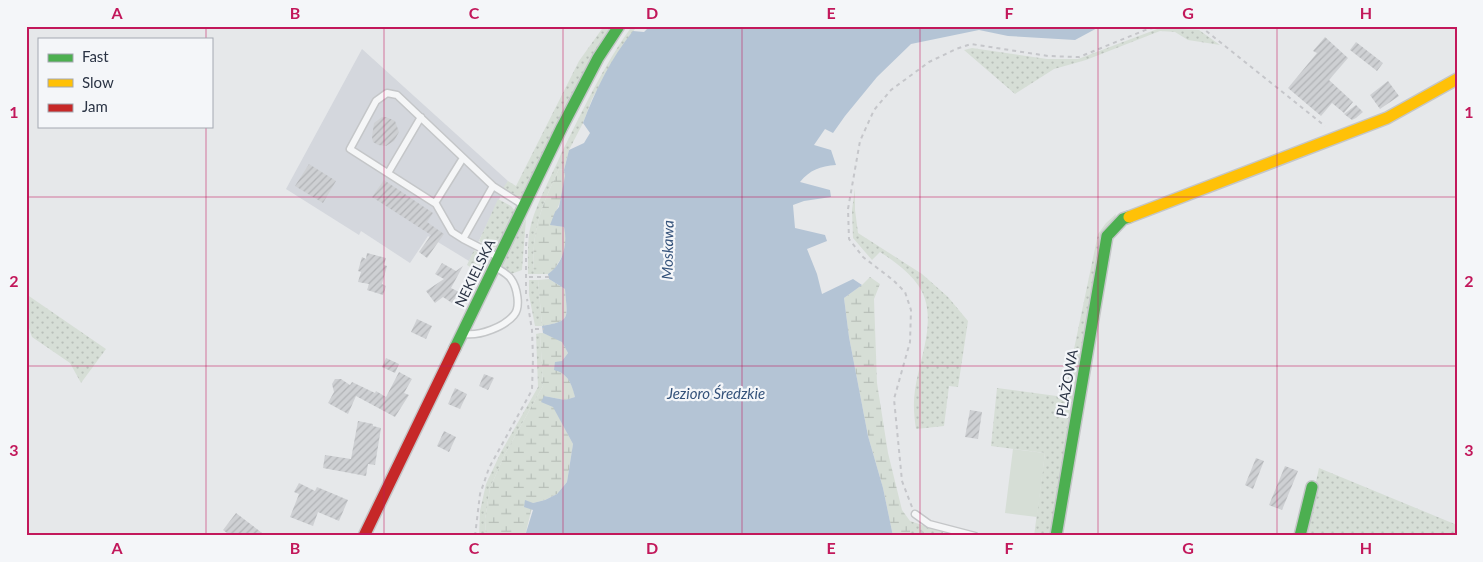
<svg xmlns="http://www.w3.org/2000/svg" width="1483" height="562" font-family="Lato,sans-serif">
<style>
.built{fill:#d4d7dd}
.grass{fill:url(#grass-dots)}
.wetland{fill:url(#wetland-marsh)}
.garden{fill:#d6ded6}
.water{fill:#b4c4d5}
.building{fill:url(#building-hatch)}
.lines{fill:none;stroke-linecap:round;stroke-linejoin:round}
.lane-casing{stroke:#c4c6c8;stroke-width:9}
.fast-casing{stroke:#c4c6c8;stroke-width:14}
.slow-casing{stroke:#c4c6c8;stroke-width:14}
.jam-casing{stroke:#c4c6c8;stroke-width:14}
.path{stroke:#c5c6ca;stroke-width:2;stroke-dasharray:4 4;stroke-linecap:butt}
.lane{stroke:#f5f6f7;stroke-width:6}
.fast{stroke:#4caf50;stroke-width:11}
.slow{stroke:#ffc107;stroke-width:11}
.jam{stroke:#c62828;stroke-width:11}
.grid{fill:none;stroke:#c2185b;stroke-width:1;stroke-opacity:0.55}
.labels{text-anchor:middle;stroke-width:4.5;stroke-linejoin:round;paint-order:stroke}
.street-label{font-size:14px;fill:#2b3445;stroke:#f4f6f9}
.water-label{font-size:15px;font-style:italic;fill:#34527a;stroke:#f4f6f9}
.neatline{fill:none;stroke:#c2185b;stroke-width:2}
.grid-label{font-size:16px;text-anchor:middle;font-weight:bold;fill:#c2185b}
</style>
<defs>
<pattern id="grass-dots" width="8" height="8" patternUnits="userSpaceOnUse" patternTransform="scale(1.25)"><rect width="8" height="8" fill="#d6ded6"/><path d="M2 2h.1M6 6h.1" fill="none" stroke="#b8bfb9" stroke-width="1.8" stroke-linecap="round"/></pattern>
<pattern id="wetland-marsh" width="20" height="14" patternUnits="userSpaceOnUse" patternTransform="scale(1.25)"><rect width="20" height="14" fill="#d6ded6"/><path d="M1 5h8M5 5V1M11 12h8M15 12V8" fill="none" stroke="#b8bfb9"/></pattern>
<pattern id="building-hatch" width="6" height="6" patternUnits="userSpaceOnUse" patternTransform="scale(1.25)"><rect width="6" height="6" fill="#ced0d3"/><path d="M-1 1l2-2M0 6l6-6M5 7l2-2" fill="none" stroke="#b1b3b6"/></pattern>
</defs>
<rect width="100%" height="100%" fill="#e6e8ea"/>
<path class="built" d="M362,49L508,181L469,261L428,236L410,263L361,231L359,235L286,189Z"/>
<path class="grass" d="M604,26H612L520,197H516L503,188L508,181L516,186L579,61Z
M632,26H637L615,58L592,99L583,123L569,150L564,170L559,169C541,207 531,232 534,274H528C528,257 527,241 531,224C538,200 551,177 561,154C583,110 603,66 632,26Z
M1160,28L1199,30L1220,45L1188,40L1175,32L1160,31L1086,60L1054,69L1015,94L964,50L972,48L1047,59H1078Z
M855,188V210L858,233L922,274L948,297L968,321L958,387L949,386L944,426L916,429C914,416 913,403 915,390C919,361 934,329 925,299C919,279 897,263 880,252L872,260L853,238L852,210Z
M498,199L511,206L515,211L497,247H491L479,241Z
M1116,214L1051,536H1034L1045,453L991,446L997,388L1064,397L1098,234L1106,223Z
M526,219L522,270L511,274L501,265Z
M474,250L491,260L484,272L477,271L467,265Z
M529,280H538L542,326H535L529,295Z
M26,294L106,349L81,383L70,363L32,337L26,319Z
M540,333L543,386L505,454L490,488L485,519L486,536H479L480,511L486,484L501,452L538,387L536,334Z
M1319,468L1457,525V536H1304Z
M910,521L943,532L942,536H910Z"/>
<path class="wetland" d="M559,169L564,170C569,188 556,209 551,225L564,227L567,240L564,253L554,270L548,274H534C531,232 541,207 559,169Z
M870,277L880,284L874,299L877,383L888,453L902,510L910,521V536H893L883,488L868,436L849,337L844,298L862,285Z
M549,279L565,289C567,318 572,321 542,326L538,280Z
M540,333H543L562,341L568,353L562,361L560,371C569,378 573,386 575,397L565,400L544,396L553,406L573,444L567,482L557,494L545,500L533,503L525,536H486L485,519L490,488L505,454L543,386Z"/>
<path class="garden" d="M1013,449L1045,453L1037,517L1005,513Z"/>
<path class="water" d="M650,26H1101L1075,40L1008,36L979,30L911,44L877,77L845,116L833,133L825,129L814,145L831,150L836,165C820,166 810,170 800,182L830,190L831,197L804,201L793,205L795,228L825,235L827,241L807,249L817,274L822,294L853,279L862,285L844,298L849,337L868,436L883,488L893,536H525L533,510L524,507L525,500L533,503L545,500L557,494L567,482L573,444L553,407L541,402L544,396L565,400L575,397C572,385 568,373 554,370L555,362L562,361L568,353L562,342L543,333L542,326C572,321 567,318 565,289L549,279L548,274C563,264 568,244 564,227L550,225L555,212L559,207L565,176L564,170L569,150L584,143L590,133L583,123C595,91 611,58 633,31L644,32Z"/>
<path class="building" d="M1325,37L1348,58L1329,80L1353,102L1344,113L1332,103L1321,116L1288,88L1317,53L1313,51Z
M1356,42L1383,63L1377,71L1350,50Z
M1388,81L1399,96L1380,109L1370,95Z
M1356,105L1363,112L1356,118L1352,120L1344,114Z
M382,117H386L395,121L399,132L394,141L386,146L378,145L373,142L372,137L374,123Z
M309,164L336,181L323,203L295,186Z
M384,180L433,213L427,222L444,234L427,258L419,252L431,235L372,197Z
M367,253L386,258L384,265L387,266L382,284L386,286L383,295L367,290L369,284L358,282L361,272L358,271L362,257L366,259Z
M442,263L456,271L463,266L451,288L459,292L452,303L443,297L435,303L426,291L444,279L435,274Z
M417,319L432,326L426,339L411,332Z
M386,358L399,364L395,373L382,367Z
M399,372L412,379L404,393L409,395L395,417L356,396L348,414L328,403L334,392L332,384L335,379H341L350,385L352,382L375,393L376,391L386,397Z
M484,374L494,378L488,390L479,386Z
M455,388L467,394L460,409L448,404Z
M970,410L982,412L978,439L965,437Z
M358,421L373,424V426L381,428L375,465L368,464L366,476L323,468L325,455L351,459Z
M444,431L456,437L449,452L437,446Z
M1256,458L1264,461L1253,489L1245,485Z
M1285,466L1298,471L1282,510L1269,505Z
M299,483L315,491L317,487L348,500L339,521L318,512L313,526L290,517L299,494L294,492Z
M236,513L266,536H231L223,530Z"/>
<g class="lines">
<defs>
<path id="lane" d="M388,173L421,117
M435,203L463,158
M463,239L493,186
M498,257L463,239L452,232L436,204L350,149L376,101L387,93L397,95L493,186L523,205
M465,334C480,336 504,327 514,315C521,307 517,287 511,279C508,274 500,270 495,267
M915,514L929,524L975,536"/>
<path id="fast" d="M455,348L562,127L598,58L619,26
M1056,536L1107,236L1123,219L1129,217
M1300,536L1312,487"/>
<path id="slow" d="M1129,217L1387,118L1457,79"/>
<path id="jam" d="M364,536L455,348"/>
</defs>
<use href="#lane" class="lane-casing"/>
<use href="#fast" class="fast-casing"/>
<use href="#slow" class="slow-casing"/>
<use href="#jam" class="jam-casing"/>
<path class="path" d="M1182,26L1191,28L1200,26
M1200,26L1325,126
M529,277H550
M526,294V246L527,234
M535,329H544
M912,507L902,481L894,399L910,342L911,310L905,292L893,280L863,257L849,239L848,209L860,141L874,110L891,90L929,62L956,49L971,44L1048,56L1079,57L1148,29L1162,26
M921,530L923,536
M475,536L480,494L489,468L532,390L533,358L532,330L527,299"/>
<use href="#lane" class="lane"/>
<use href="#fast" class="fast"/>
<use href="#slow" class="slow"/>
<use href="#jam" class="jam"/>
</g>
<path class="grid" d="M206,26V39M384,26V536M563,26V536M742,26V536M920,26V536M1098,26V536M1277,26V536M206,126V536M26,197H1457M26,366H1457"/>
<g class="labels">
<g class="street-label">
<text transform="translate(475 273) rotate(-64)" y="5">NEKIELSKA</text>
<text transform="translate(1067 383) rotate(-80)" y="5">PLAŻOWA</text>
</g>
<g class="water-label">
<text transform="translate(668 250) rotate(-89)" y="5">Moskawa</text>
<text x="716" y="399">Jezioro Średzkie</text>
</g>
</g>
<rect width="1483" height="562" fill="none" stroke="#f4f6f9" stroke-width="55"/>
<rect x="38" y="38" width="175" height="90" fill="#f4f6f9" stroke="#a4a8b1"/>
<rect x="48" y="54" width="25" height="8" fill="#4caf50" stroke="#a4a8b1"/>
<text x="82" y="62" font-size="15" fill="#2b3445">Fast</text>
<rect x="48" y="79" width="25" height="8" fill="#ffc107" stroke="#a4a8b1"/>
<text x="82" y="88" font-size="15" fill="#2b3445">Slow</text>
<rect x="48" y="104" width="25" height="8" fill="#c62828" stroke="#a4a8b1"/>
<text x="82" y="112" font-size="15" fill="#2b3445">Jam</text>
<rect x="28" y="28" width="1428" height="506" class="neatline"/>
<g class="grid-label">
<text x="117" y="19">A</text>
<text x="295" y="19">B</text>
<text x="474" y="19">C</text>
<text x="652" y="19">D</text>
<text x="831" y="19">E</text>
<text x="1009" y="19">F</text>
<text x="1188" y="19">G</text>
<text x="1366" y="19">H</text>
<text x="14" y="118">1</text>
<text x="1469" y="118">1</text>
<text x="14" y="287">2</text>
<text x="1469" y="287">2</text>
<text x="14" y="456">3</text>
<text x="1469" y="456">3</text>
<text x="117" y="554">A</text>
<text x="295" y="554">B</text>
<text x="474" y="554">C</text>
<text x="652" y="554">D</text>
<text x="831" y="554">E</text>
<text x="1009" y="554">F</text>
<text x="1188" y="554">G</text>
<text x="1366" y="554">H</text>
</g>
</svg>
